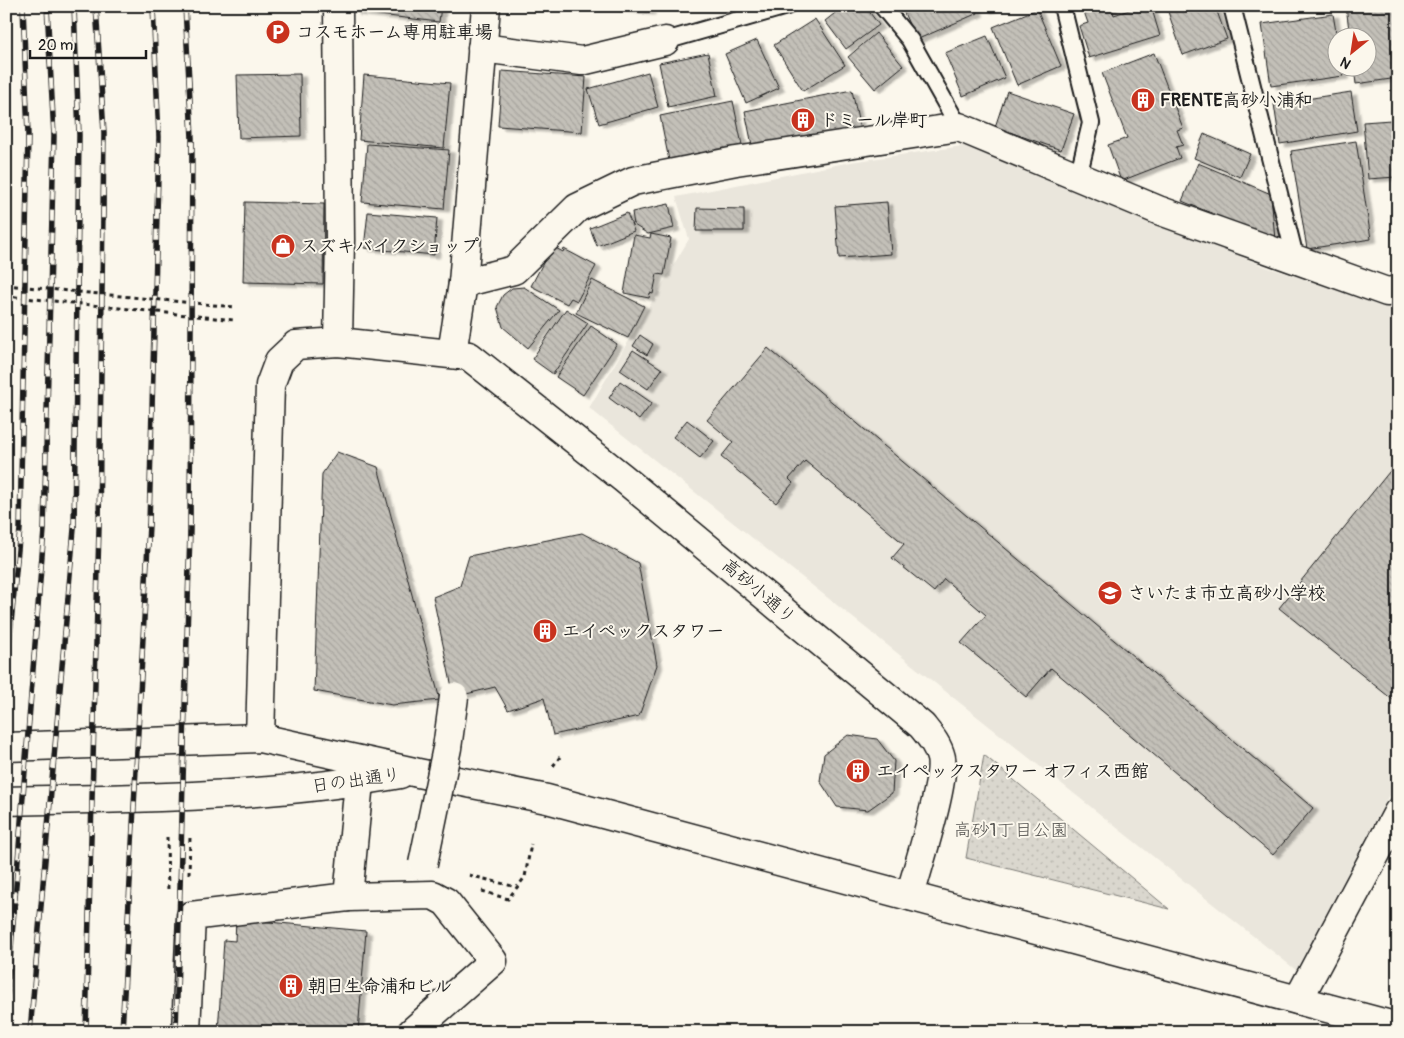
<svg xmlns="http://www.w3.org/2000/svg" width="1404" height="1038" font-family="Pangolin,'Klee One',sans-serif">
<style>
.built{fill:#eae6dc}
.park{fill:url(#park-dots);stroke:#7b7a75}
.building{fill:url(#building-back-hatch);stroke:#1c1c1c;filter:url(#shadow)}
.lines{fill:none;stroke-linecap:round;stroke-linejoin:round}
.lane-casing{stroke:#1c1c1c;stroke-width:20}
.street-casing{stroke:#1c1c1c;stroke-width:31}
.secondary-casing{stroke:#1c1c1c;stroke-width:31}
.primary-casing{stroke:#1c1c1c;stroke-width:31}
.path{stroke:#1c1c1c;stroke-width:3;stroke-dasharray:4 4;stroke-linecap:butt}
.lane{stroke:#fbf7ec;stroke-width:16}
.street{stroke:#fbf7ec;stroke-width:28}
.secondary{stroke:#fbf7ec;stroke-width:28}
.primary{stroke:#fbf7ec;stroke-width:28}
.rail-casing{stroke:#1c1c1c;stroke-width:5.5}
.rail{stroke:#fbf7ec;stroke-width:4;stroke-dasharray:11;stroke-linecap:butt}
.street-bridge-casing{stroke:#1c1c1c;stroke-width:31;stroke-linecap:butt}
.street-bridge{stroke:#fbf7ec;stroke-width:28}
.labels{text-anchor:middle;stroke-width:4;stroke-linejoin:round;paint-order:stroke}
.poi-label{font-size:18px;font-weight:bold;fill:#1c1c1c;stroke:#fbf7ec;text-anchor:start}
.street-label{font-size:18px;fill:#1c1c1c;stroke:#fbf7ec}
.park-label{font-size:18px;fill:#555451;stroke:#fbf7ec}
</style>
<defs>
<pattern id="park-dots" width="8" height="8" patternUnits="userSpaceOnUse" patternTransform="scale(1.25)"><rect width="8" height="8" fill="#dad7ce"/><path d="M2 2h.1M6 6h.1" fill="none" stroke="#bab8b0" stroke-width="1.8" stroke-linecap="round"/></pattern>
<pattern id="building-back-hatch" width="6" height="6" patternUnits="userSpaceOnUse" patternTransform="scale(1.25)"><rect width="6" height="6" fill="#c3c0b8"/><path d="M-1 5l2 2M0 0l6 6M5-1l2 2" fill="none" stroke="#a7a49e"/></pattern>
<filter id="shadow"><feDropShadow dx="5.5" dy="3" stdDeviation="1" flood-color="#0004"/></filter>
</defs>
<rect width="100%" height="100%" fill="#fbf7ec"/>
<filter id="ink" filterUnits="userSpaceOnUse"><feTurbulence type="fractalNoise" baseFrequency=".02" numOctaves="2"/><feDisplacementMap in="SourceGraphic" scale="10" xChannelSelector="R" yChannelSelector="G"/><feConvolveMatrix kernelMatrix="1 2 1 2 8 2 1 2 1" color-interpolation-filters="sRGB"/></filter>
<g filter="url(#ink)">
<path class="built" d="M970,145L1269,268L1398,306V778L1296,970L589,408L689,239L676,197L851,162Z"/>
<path class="park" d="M984,755L1169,909L966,858Z"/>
<path class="building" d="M355,6H441L439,22L354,12Z
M599,6H650L649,12Z
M844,6H865L879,25L846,49L825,21Z
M901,6H975L978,13L916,40Z
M985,6H996L986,10Z
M1082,6H1111L1114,15L1141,6H1151L1160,36L1089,58L1079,26L1088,23Z
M1166,6H1215L1227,39L1183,55Z
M1346,6H1398V78L1356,84L1354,68H1366V38H1350Z
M1037,9L1061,66L1017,85L993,27Z
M1333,14L1337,38L1336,68H1341L1343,76L1271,86L1262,24Z
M815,19L845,65L803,91L774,45Z
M876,33L903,66L875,89L848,57Z
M987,36L1005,78L963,96L945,53Z
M757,40L779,88L746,103L725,54Z
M708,53L717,96L668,107L659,63Z
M1154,53L1183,128L1177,130L1183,145L1176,147L1180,158L1121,181L1108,145L1127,138L1102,73Z
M502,71L586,77L582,132L498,126Z
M648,72L658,107L599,124L588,89Z
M300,74L301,136L239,138L237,75Z
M364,75L450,83L444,148L359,140Z
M852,90L860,130L753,150L745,111Z
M1007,91L1074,114L1061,150L995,127Z
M1351,92L1357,131L1280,144L1274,104Z
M733,101L744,155L671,170L660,116Z
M1391,120L1396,177L1368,179L1363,122Z
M1204,134L1250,154L1240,177L1194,158Z
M1356,141L1371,239L1307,249L1291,151Z
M367,144L449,150L444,209L362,202Z
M1198,163L1271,194L1275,240L1182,201Z
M245,202L324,204L323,284L243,282Z
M887,202L891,254L839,258L835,206Z
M669,204L674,228L648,234L634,225L632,212Z
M697,208L744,209V231H696Z
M368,212L437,218L434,255L364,248Z
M627,213L634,231L597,246L590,228Z
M651,234L671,238L664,275L657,274L653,294L650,293L649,298L624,293L634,235L650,238Z
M552,246L563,252L564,249L596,266L577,301L571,298L567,304L531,286Z
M592,280L644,306L628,338L576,313Z
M524,287L559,310L528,348L503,327L497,307L503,295L512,288Z
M566,309L588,323L553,374L532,359Z
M591,326L617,344L583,395L556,377Z
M640,335L653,344L647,355L633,346Z
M768,348L1313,808L1273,855L1051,668L1026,697L961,643L986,615L944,579L934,592L892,558L904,544L805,461L789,479L793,483L776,503L721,457L733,442L707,420Z
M633,350L662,369L648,389L620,370Z
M620,381L652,403L639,420L609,398Z
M687,420L714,441L700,458L673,437Z
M337,452L378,467L440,700L392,705L314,691L322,474Z
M1398,461V704L1279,608Z
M582,533L638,563L657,665L639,716L553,735L544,698L508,710L495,687L454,697L433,597L460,586L469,556Z
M848,735L877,739L894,761L892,793L868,810L837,807L820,781L824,754Z
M236,919L366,931L358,1032H218L224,940L235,941Z"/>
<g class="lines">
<defs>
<path id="lane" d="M882,6L910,40L959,127
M1062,6L1091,123L1078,177
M1232,6L1296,261
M665,41L787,6"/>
<path id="street" d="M482,48L582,61L665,41
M463,283L514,270L577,208L633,181L736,161L959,127L1158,210L1387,292L1398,290
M260,738L270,385L279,361L296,345L338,342L469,356L623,478L922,726C930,736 938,745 941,758C946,781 917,869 910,896
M348,897L433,895L446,902L493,961L412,1032
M1298,1000L1398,812"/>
<path id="secondary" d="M338,342L340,240L338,6
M452,353L463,283L486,6
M418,773L547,799L1398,1027"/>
<path id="primary" d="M6,747L260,738L414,772
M6,801C138,798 270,798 400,774
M186,1032L191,916L348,897L359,782"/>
</defs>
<use href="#lane" class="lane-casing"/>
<use href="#street" class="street-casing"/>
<use href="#secondary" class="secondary-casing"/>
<use href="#primary" class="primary-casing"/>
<path class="path" d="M6,285L235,307
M6,296L234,320
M553,766L560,757
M167,837L168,891
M189,874L190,837
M469,875L516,887
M482,891L508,899L525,877L531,844"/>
<use href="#lane" class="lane"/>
<use href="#street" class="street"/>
<use href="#secondary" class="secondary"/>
<use href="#primary" class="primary"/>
<defs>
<path id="rail" d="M6,676L20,529L28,135L23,6
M6,1012L44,530L54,136L47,6
M30,1032L74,529L79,135L74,6
M86,1032L99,528L104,133L96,6
M122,1032L149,525L159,137L153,6
M176,1032L190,530L192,138L185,6"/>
</defs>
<use href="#rail" class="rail-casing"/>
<use href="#rail" class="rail"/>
<defs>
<path id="street-bridge" d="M423,864L447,748L454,697"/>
</defs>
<use href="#street-bridge" class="street-bridge-casing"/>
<use href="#street-bridge" class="street-bridge"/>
</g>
</g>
<defs>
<symbol id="parking-disc" viewBox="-11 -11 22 22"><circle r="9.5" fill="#c8321e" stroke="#fbf7ec"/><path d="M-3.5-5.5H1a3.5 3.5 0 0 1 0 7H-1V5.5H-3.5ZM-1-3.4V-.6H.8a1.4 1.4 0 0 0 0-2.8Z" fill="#fff"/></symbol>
<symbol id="building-disc" viewBox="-11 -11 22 22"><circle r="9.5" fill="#c8321e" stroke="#fbf7ec"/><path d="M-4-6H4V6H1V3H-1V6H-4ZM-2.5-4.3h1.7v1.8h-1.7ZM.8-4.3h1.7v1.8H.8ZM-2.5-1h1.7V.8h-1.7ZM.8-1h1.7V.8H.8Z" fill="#fff"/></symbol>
<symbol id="shop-disc" viewBox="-11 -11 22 22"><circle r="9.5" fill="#c8321e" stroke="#fbf7ec"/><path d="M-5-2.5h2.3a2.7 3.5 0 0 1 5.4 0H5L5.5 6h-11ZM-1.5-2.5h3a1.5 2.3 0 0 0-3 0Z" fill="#fff"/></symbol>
<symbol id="school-disc" viewBox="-11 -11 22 22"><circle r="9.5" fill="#c8321e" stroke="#fbf7ec"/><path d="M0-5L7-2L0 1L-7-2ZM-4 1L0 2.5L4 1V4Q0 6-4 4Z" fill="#fff"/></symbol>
</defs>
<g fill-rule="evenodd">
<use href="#parking-disc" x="264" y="18" width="28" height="28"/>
<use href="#building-disc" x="1129" y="86" width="28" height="28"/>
<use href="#building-disc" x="789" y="106" width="28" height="28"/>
<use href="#shop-disc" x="269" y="232" width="28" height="28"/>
<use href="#school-disc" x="1096" y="579" width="28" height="28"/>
<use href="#building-disc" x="531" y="617" width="28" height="28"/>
<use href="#building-disc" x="844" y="757" width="28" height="28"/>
<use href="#building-disc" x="277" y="972" width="28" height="28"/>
</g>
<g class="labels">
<g class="poi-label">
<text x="296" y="38">コスモホーム専用駐車場</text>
<text x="1160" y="106">FRENTE高砂小浦和</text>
<text x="820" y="126">ドミール岸町</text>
<text x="300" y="252">スズキバイクショップ</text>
<text x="1128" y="599">さいたま市立高砂小学校</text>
<text x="562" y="637">エイペックスタワー</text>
<text x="876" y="777">エイペックスタワー オフィス西館</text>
<text x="308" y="992">朝日生命浦和ビル</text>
</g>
<g class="street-label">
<text transform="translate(759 591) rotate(40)" y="6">高砂小通り</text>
<text transform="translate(356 780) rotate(-8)" y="6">日の出通り</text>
</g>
<g class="park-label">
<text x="1011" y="836">高砂1丁目公園</text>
</g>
</g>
<rect width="1404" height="1038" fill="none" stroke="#fbf7ec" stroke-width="25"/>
<rect x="12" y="12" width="1379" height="1013" fill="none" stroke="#1c1c1c" stroke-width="2" filter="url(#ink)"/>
<g transform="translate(1352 52) rotate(210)"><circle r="24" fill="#fbf7ec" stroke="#a29f99"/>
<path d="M0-4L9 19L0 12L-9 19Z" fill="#c8321e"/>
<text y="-8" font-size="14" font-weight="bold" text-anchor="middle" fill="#1c1c1c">N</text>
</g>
<path d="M30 50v8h116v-8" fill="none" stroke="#1c1c1c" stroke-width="2.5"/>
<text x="38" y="50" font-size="15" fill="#1c1c1c" stroke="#fbf7ec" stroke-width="4" paint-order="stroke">20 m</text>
</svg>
